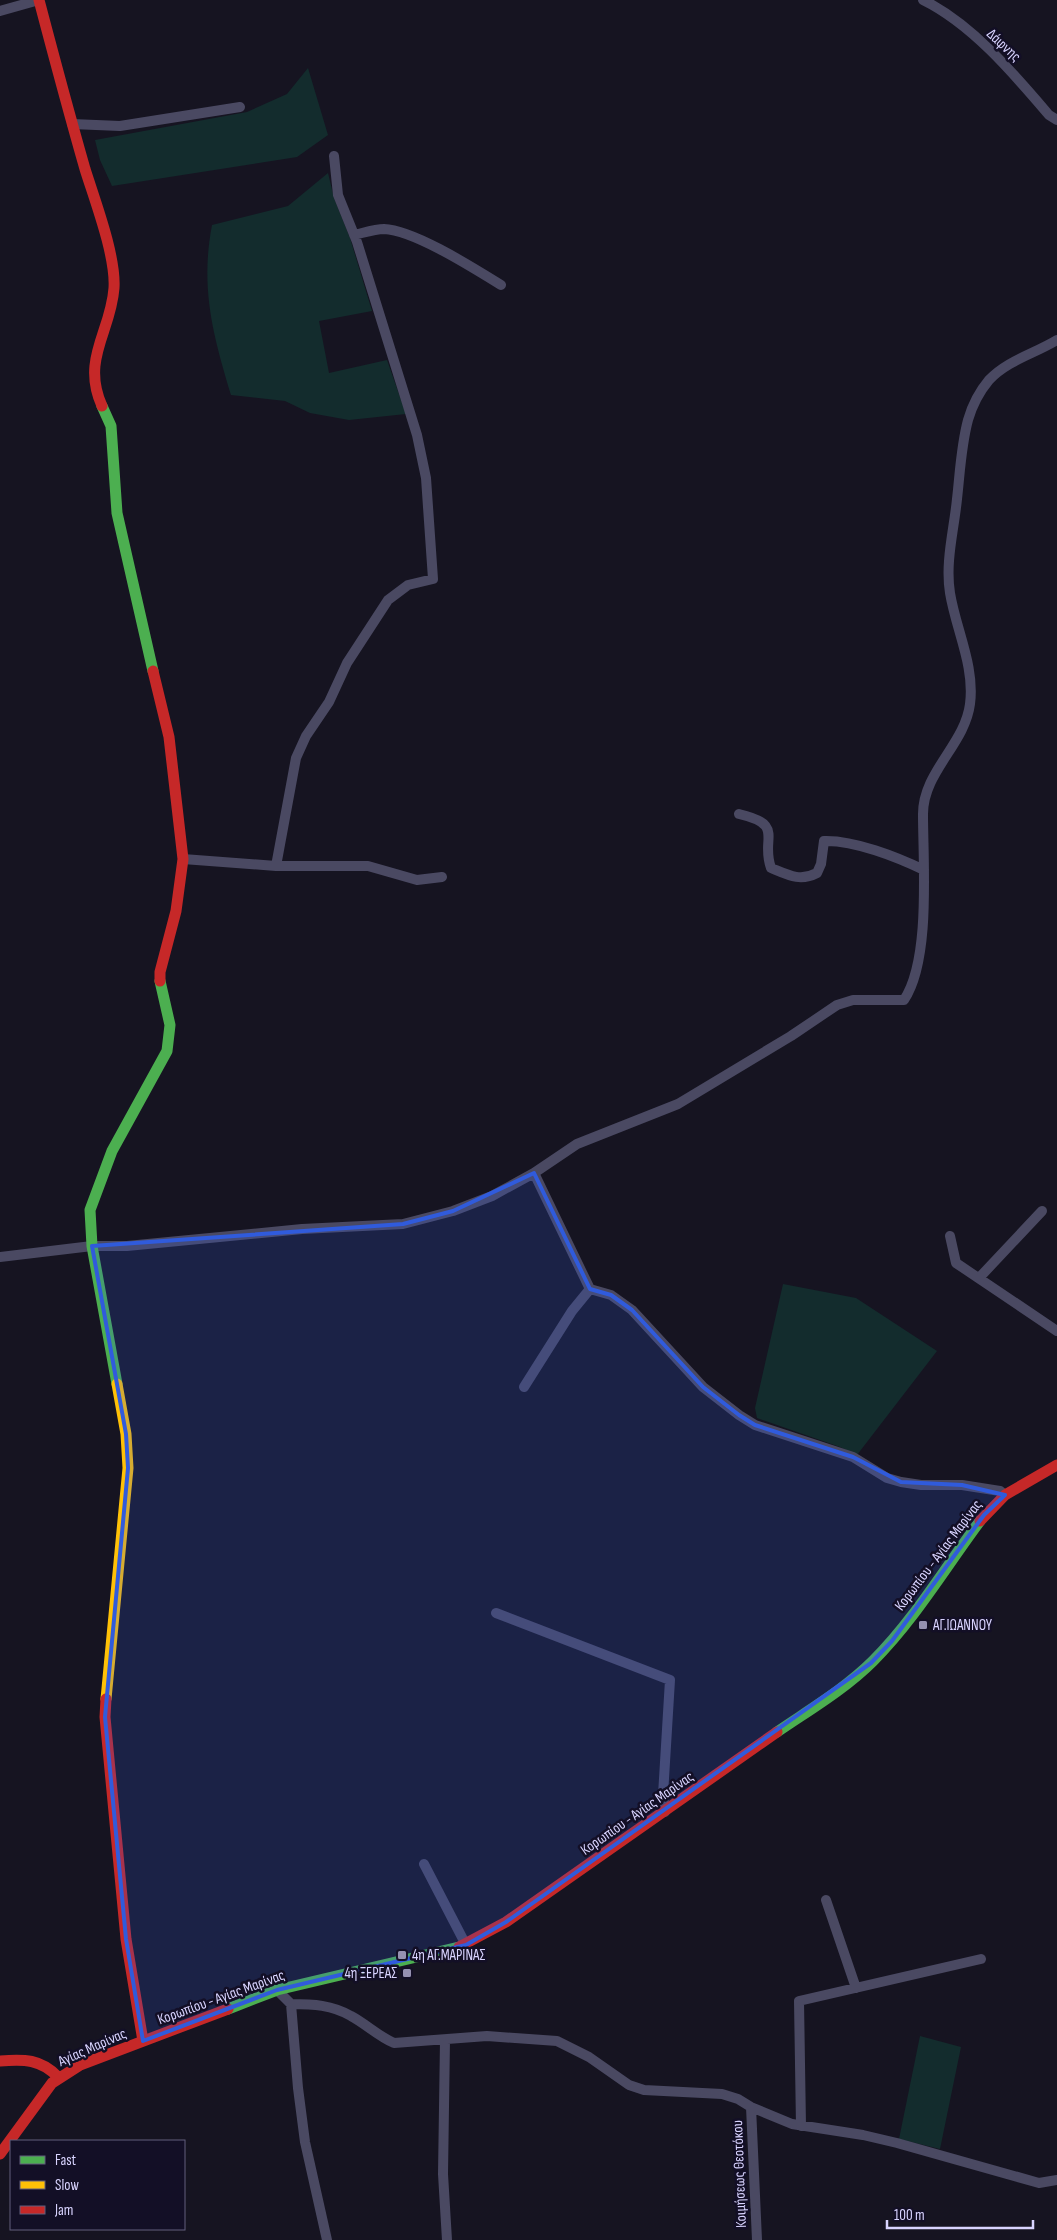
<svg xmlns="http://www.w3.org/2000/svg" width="1057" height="2240" font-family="'Sofia Sans Condensed',sans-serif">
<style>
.green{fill:#132c2d}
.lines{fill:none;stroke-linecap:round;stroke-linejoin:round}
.street{stroke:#4a4962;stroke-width:10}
.fast{stroke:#4caf50;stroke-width:11}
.slow{stroke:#ffc107;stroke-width:11}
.jam{stroke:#c62828;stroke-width:11}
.marked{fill:#305bdc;fill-opacity:0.2;stroke:#305bdc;stroke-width:4;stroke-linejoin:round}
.poi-dot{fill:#9591b1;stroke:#130f26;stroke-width:2}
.labels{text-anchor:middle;stroke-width:5;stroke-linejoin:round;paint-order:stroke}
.street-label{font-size:15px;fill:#d9d4ff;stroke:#130f26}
.poi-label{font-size:15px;fill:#d9d4ff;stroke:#130f26;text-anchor:start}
</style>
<rect width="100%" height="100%" fill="#161421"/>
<path class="green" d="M308,68L328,135L297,157L112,186L100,160L95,140L247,112L287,94Z
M328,173L334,198L350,238L372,311L319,321L329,373L387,360L406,414L349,420L310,413L285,401L231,395C213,335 200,288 212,225L288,206Z
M783,1284L856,1298L937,1351L857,1455L840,1447L757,1418L755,1408Z
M920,2036L961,2047L940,2149L899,2139Z"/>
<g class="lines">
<path class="street" d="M923,0C972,24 1014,74 1049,115L1057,120
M0,11L39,0
M72,124L120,126L240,107
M354,235C363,233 375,229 384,229C414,230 475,269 501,285
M739,814C786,825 760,838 771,868C788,875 800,882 817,873L821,864L824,841C854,840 897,857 924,870
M183,859L276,866H368L417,880L442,877
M276,866L296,758L306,736L329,702L347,663L388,600L408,585L433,579L426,478L417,435L357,242L338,195L334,156
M534,1173L590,1289L611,1295L632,1310L703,1387L739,1415L755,1425L853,1457L887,1478L901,1482L921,1485H962L1000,1491L1005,1495
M950,1236L956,1263L1057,1331
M0,1257L92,1246H127L302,1229L403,1224L453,1211L492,1196L534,1173L577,1144L678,1104L791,1036L837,1005L853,1000H904C931,960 923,863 923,814C923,772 965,744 970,704C975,666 956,630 950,593C945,562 954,530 957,499C960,473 961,446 968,420C972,406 979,392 989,380C1008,360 1034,354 1057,340
M979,1278L1042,1211
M524,1387L572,1311L590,1289
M496,1613L670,1680L663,1795L665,1812
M424,1864L466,1945
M826,1900L856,1988
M277,1990L291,2004C313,2004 332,2005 351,2016C366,2024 378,2036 394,2043L487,2036L557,2041L589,2057L629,2085L644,2090L722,2094L738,2099L751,2107L792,2124L863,2135L897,2143L1039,2183L1057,2180
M291,2004L298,2088L305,2142L327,2240
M445,2040L443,2174L447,2240
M751,2107L757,2240
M801,2126L799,2001L981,1959"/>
<path class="fast" d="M102,406L111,426L117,513L153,671
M117,1384L92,1246L90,1210L112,1151L167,1051L170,1025L160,981
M777,1732C809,1710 845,1689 873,1661C914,1620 945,1568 980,1521
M228,2009L277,1990L459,1947"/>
<path class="slow" d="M106,1699L128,1468L126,1434L117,1384"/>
<path class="jam" d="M39,0C54,57 69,113 85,169C95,201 116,256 114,288C111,332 81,359 102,406
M153,671L169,737L183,859L176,911L160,972V981
M980,1521L1005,1495L1057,1465
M106,1699L105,1717L126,1939L143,2041
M459,1947L506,1922L777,1732
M0,2061C24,2059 41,2059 58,2077
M0,2154L52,2083L80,2065L228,2009"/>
</g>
<path class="marked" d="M534,1173L590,1289L611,1295L632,1310L703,1387L739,1415L755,1425L853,1457L901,1482L962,1485L1005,1495L984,1515L892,1641L871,1663L506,1922L466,1945L277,1990L143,2041L126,1939L105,1717L128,1468L126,1434L92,1246L403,1224L453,1211Z"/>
<g class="poi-dot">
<rect x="918" y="1620" width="10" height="10" rx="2.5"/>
<rect x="397" y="1950" width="10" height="10" rx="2.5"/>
<rect x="402" y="1968" width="10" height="10" rx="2.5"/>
</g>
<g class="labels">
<g class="street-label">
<text transform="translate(1004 45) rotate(43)" y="5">Δάφνης</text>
<text transform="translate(938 1555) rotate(-53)" y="5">Κορωπίου - Αγίας Μαρίνας</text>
<text transform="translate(637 1813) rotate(-35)" y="5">Κορωπίου - Αγίας Μαρίνας</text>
<text transform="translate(221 1997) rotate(-20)" y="5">Κορωπίου - Αγίας Μαρίνας</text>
<text transform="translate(92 2047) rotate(-24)" y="5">Αγίας Μαρίνας</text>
<text transform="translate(739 2174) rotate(-92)" y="5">Κοιμήσεως Θεοτόκου</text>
</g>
<g class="poi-label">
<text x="933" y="1630">ΑΓ.ΙΩΑΝΝΟΥ</text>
<text x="412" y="1960">4η ΑΓ.ΜΑΡΙΝΑΣ</text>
<text x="397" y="1978" text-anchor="end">4η ΞΕΡΕΑΣ</text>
</g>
</g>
<rect x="10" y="2140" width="175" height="90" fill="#130f26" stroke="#625e7d"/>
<rect x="20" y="2156" width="25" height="8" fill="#4caf50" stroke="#625e7d"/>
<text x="55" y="2165" font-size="15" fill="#d9d4ff">Fast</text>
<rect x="20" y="2181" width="25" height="8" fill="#ffc107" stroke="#625e7d"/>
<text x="55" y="2190" font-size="15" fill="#d9d4ff">Slow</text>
<rect x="20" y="2206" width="25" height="8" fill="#c62828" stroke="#625e7d"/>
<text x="55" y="2215" font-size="15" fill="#d9d4ff">Jam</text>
<path d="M887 2220v8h146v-8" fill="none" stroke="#d9d4ff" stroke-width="2.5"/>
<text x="894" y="2220" font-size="15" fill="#d9d4ff" stroke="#130f26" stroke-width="4" paint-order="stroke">100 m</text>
</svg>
